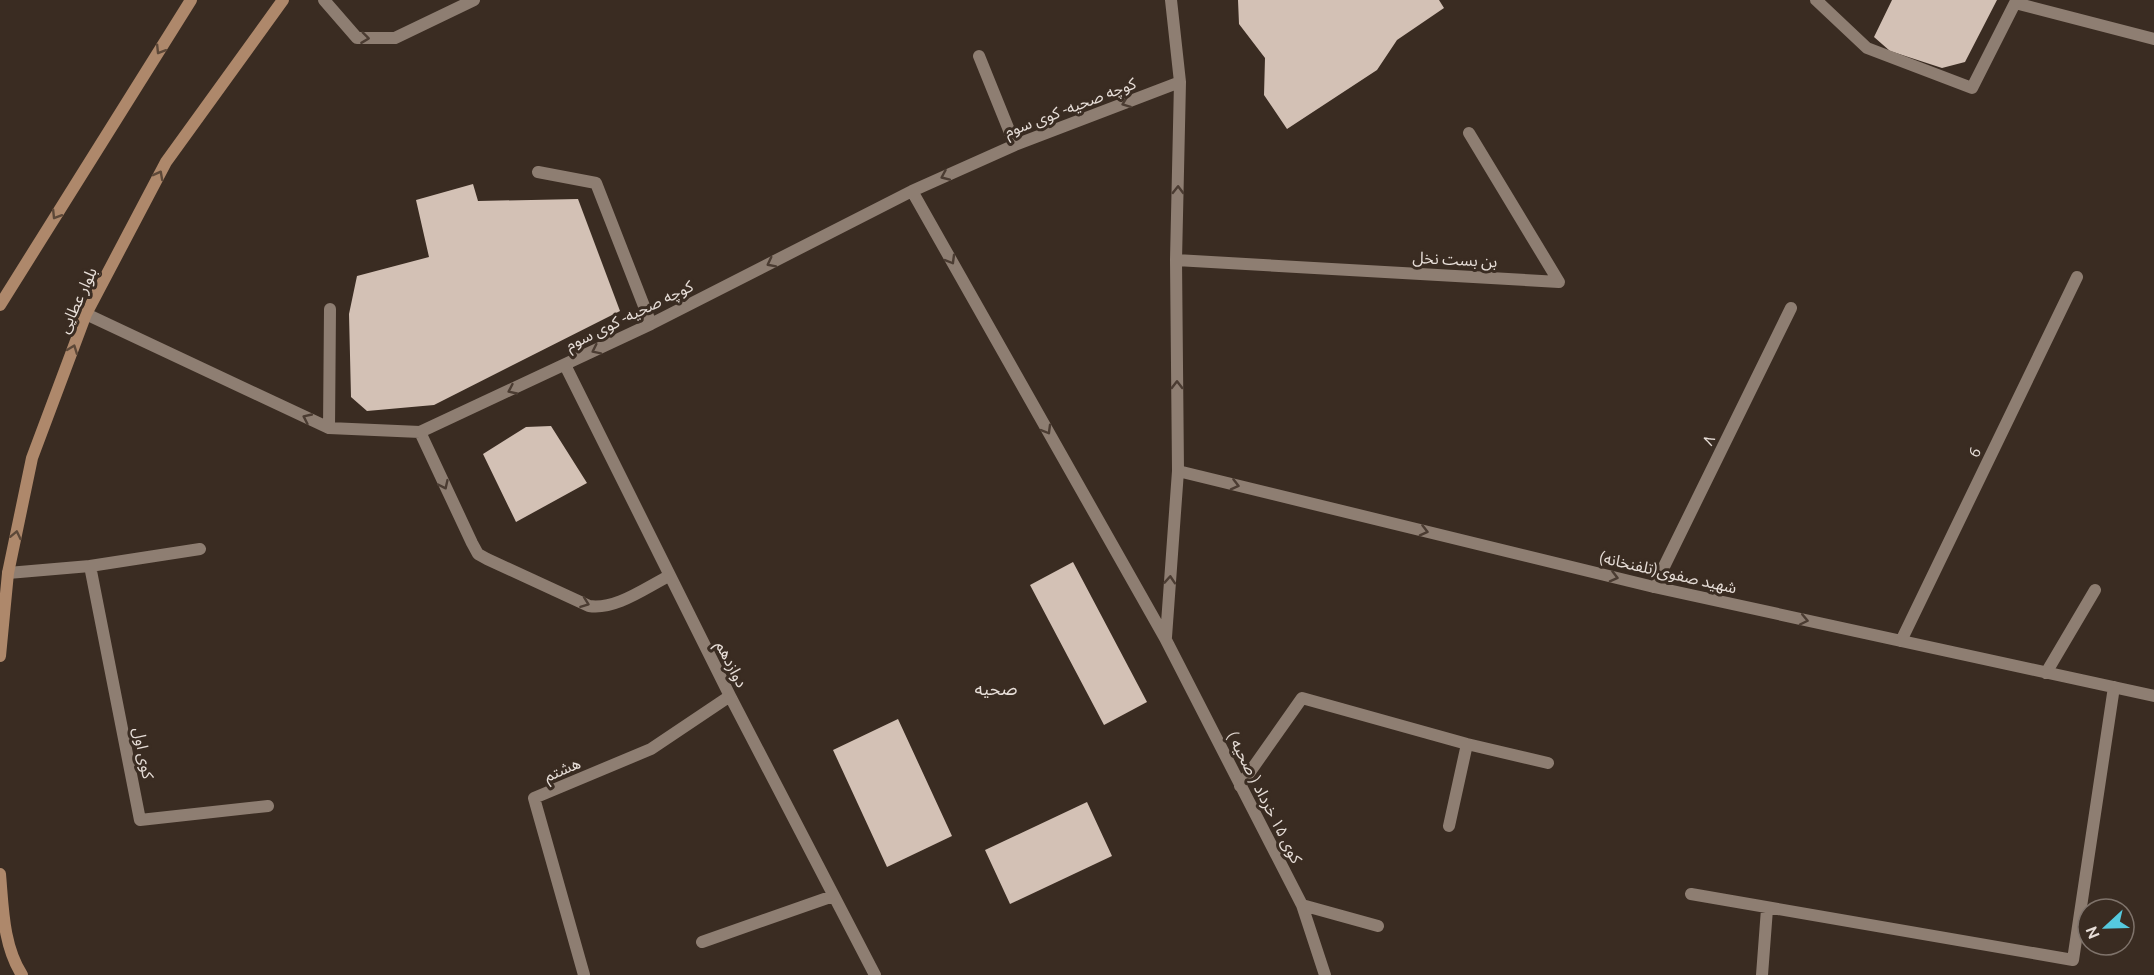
<svg xmlns="http://www.w3.org/2000/svg" width="2154" height="975" font-family="Ubuntu,'Noto Sans Arabic',sans-serif">
<style>
.building{fill:#d3c1b5}
.lines{fill:none;stroke-linecap:round;stroke-linejoin:round}
.street{stroke:#8e7e72;stroke-width:12}
.secondary{stroke:#ae886b;stroke-width:12}
.oneway{stroke:#4b3c32}
.oneway2{stroke:#5d4838}
.labels{text-anchor:middle;stroke-width:6;stroke-linejoin:round;paint-order:stroke}
.street-label{font-size:16px;fill:#e7ded8;stroke:#3a2c22}
.neighbourhood-label{font-size:18px;fill:#e7ded8;stroke:#3a2c22}
</style>
<rect width="100%" height="100%" fill="#3a2c22"/>
<path class="building" d="M1238,0H1439L1444,8L1397,40L1377,70L1287,129L1264,95L1265,58L1239,24Z
M1892,0H1997L1965,62L1942,68L1890,51L1874,37Z
M473,184L478,201L578,199L620,311L434,405L367,411L351,397L349,314L357,276L429,257L416,200Z
M551,426L587,483L516,522L483,454L526,427Z
M1073,562L1147,702L1104,725L1030,585Z
M898,719L952,836L887,867L833,750Z
M1087,802L1112,856L1010,904L985,850Z"/>
<g class="lines">
<path class="street" d="M324,0L357,38H395L474,0
M1816,0L1867,48L1972,88L2015,3L2154,39
M979,56L1015,145
M538,172L596,183L651,324
M912,191L1165,638L1302,905L1325,975
M1176,260L1559,282L1469,133
M86,314L329,428L420,432L651,324L912,191L1015,145L1180,82
M565,365L730,696L875,975
M329,428L330,309
M420,432L472,543L478,554L487,559L589,606C616,610 645,588 669,576
M1178,471L1654,587L2154,696
M90,566L140,820L268,806
M8,573L90,566L200,549
M1654,587L1791,308
M1166,637L1178,471L1176,260L1180,82L1171,0
M1901,641L2077,277
M2046,673L2095,590
M1240,786L1302,698L1467,744L1548,763
M1449,826L1467,744
M1691,894L2073,960L2114,687
M1302,905L1378,926
M702,942L833,896
M584,975L534,798L651,749L730,696
M1762,975L1767,909"/>
<path class="secondary" d="M0,305L191,0
M0,656L8,573L32,458L86,314L166,162L283,0
M0,874C3,908 3,945 22,975"/>
</g>
<defs><path id="oneway-chevron" d="M-2-3.5L2.5 0L-2 3.5" fill="none" stroke-width="1.6" stroke-linecap="round" stroke-linejoin="round" transform="scale(1.5)"/></defs>
<g class="oneway">
<use href="#oneway-chevron" transform="translate(365 38) rotate(7)"/>
<use href="#oneway-chevron" transform="translate(1126 103) rotate(159)"/>
<use href="#oneway-chevron" transform="translate(945 176) rotate(156)"/>
<use href="#oneway-chevron" transform="translate(1178 190) rotate(-89)"/>
<use href="#oneway-chevron" transform="translate(951 260) rotate(60)"/>
<use href="#oneway-chevron" transform="translate(771 263) rotate(153)"/>
<use href="#oneway-chevron" transform="translate(596 350) rotate(154)"/>
<use href="#oneway-chevron" transform="translate(1177 385) rotate(-90)"/>
<use href="#oneway-chevron" transform="translate(512 390) rotate(155)"/>
<use href="#oneway-chevron" transform="translate(307 418) rotate(-155)"/>
<use href="#oneway-chevron" transform="translate(1047 430) rotate(60)"/>
<use href="#oneway-chevron" transform="translate(444 485) rotate(65)"/>
<use href="#oneway-chevron" transform="translate(1235 485) rotate(14)"/>
<use href="#oneway-chevron" transform="translate(1424 531) rotate(14)"/>
<use href="#oneway-chevron" transform="translate(1614 577) rotate(14)"/>
<use href="#oneway-chevron" transform="translate(1170 580) rotate(-86)"/>
<use href="#oneway-chevron" transform="translate(585 603) rotate(20)"/>
<use href="#oneway-chevron" transform="translate(1804 620) rotate(12)"/>
</g>
<g class="oneway2">
<use href="#oneway-chevron" transform="translate(160 50) rotate(122)"/>
<use href="#oneway-chevron" transform="translate(159 175) rotate(-62)"/>
<use href="#oneway-chevron" transform="translate(56 215) rotate(122)"/>
<use href="#oneway-chevron" transform="translate(73 349) rotate(-69)"/>
<use href="#oneway-chevron" transform="translate(16 535) rotate(-78)"/>
</g>
<g class="labels">
<g class="street-label">
<text transform="translate(1070 107) rotate(-21)" y="6">کوچه صحیه- کوی سوم</text>
<text transform="translate(1455 259) rotate(3)" y="6">بن بست نخل</text>
<text transform="translate(77 300) rotate(-65)" y="6">بلوار عطایی</text>
<text transform="translate(629 315) rotate(-26)" y="6">کوچه صحیه- کوی سوم</text>
<text transform="translate(1708 440) rotate(-64)" y="6">۸</text>
<text transform="translate(1974 452) rotate(-64)" y="6">6</text>
<text transform="translate(1668 572) rotate(13)" y="6">شهید صفوی(تلفنخانه)</text>
<text transform="translate(732 664) rotate(63)" y="6">دوازدهم</text>
<text transform="translate(144 753) rotate(79)" y="6">کوی اول</text>
<text transform="translate(562 769) rotate(-23)" y="6">هشتم</text>
<text transform="translate(1265 797) rotate(63)" y="6">کوی ۱۵ خرداد ( صحیه )</text>
</g>
<g class="neighbourhood-label">
<text x="996" y="695">صحیه</text>
</g>
</g>
<g transform="translate(2106 927) rotate(248)"><circle r="28" fill="#3a2c22" stroke="#7f736b" stroke-width="1.5"/>
<path d="M0-4.5L10 22L0 15L-10 22Z" fill="#55cadf"/>
<text y="-9" font-size="16" font-weight="bold" text-anchor="middle" fill="#e7ded8">N</text>
</g>
</svg>
